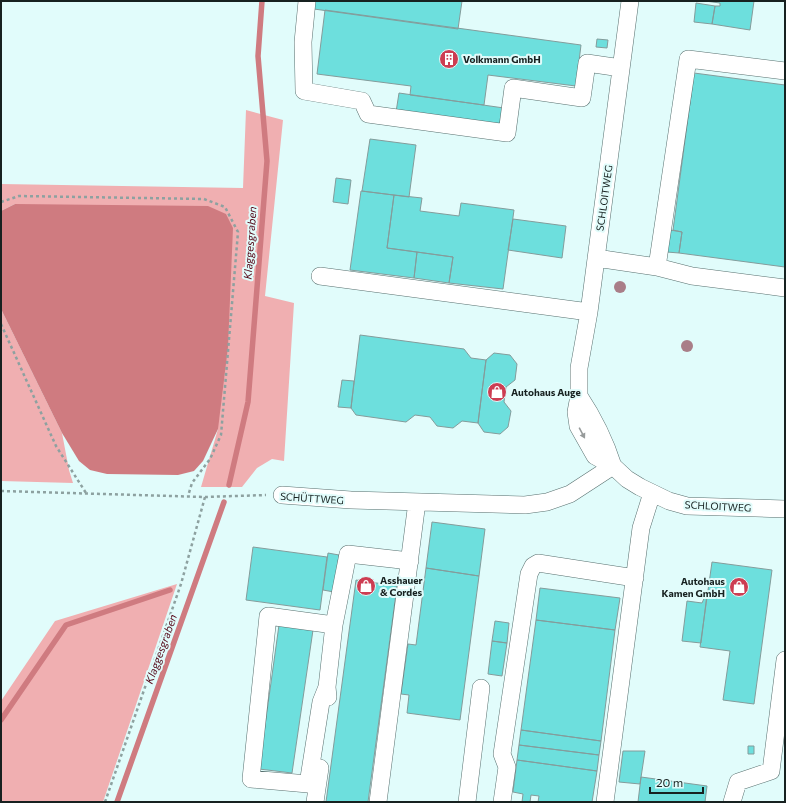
<svg xmlns="http://www.w3.org/2000/svg" width="786" height="803" font-family="Commissioner,sans-serif">
<style>
.green{fill:#f0afb1}
.water{fill:#cf7b80}
.lines{fill:none;stroke-linecap:round;stroke-linejoin:round}
.stream{stroke:#cf7b80;stroke-width:5.5}
.building{fill:#6ddfdd;stroke:#849c9b}
.minor-casing{stroke:#58706f;stroke-width:18}
.path{stroke:#8da1a0;stroke-width:2.5;stroke-dasharray:3 3;stroke-linecap:butt}
.minor{stroke:#fff;stroke-width:17}
.tree{fill:#a97e88}
.oneway{fill:#979b9b}
.labels{text-anchor:middle;stroke-width:4;stroke-linejoin:round;paint-order:stroke}
.poi-label{font-size:10px;font-weight:bold;fill:#172120;stroke:#e1fcfb;text-anchor:start}
.street-label{font-size:10px;fill:#172120;stroke:#e1fcfb}
.water-label{font-size:11px;font-style:italic;fill:#550718;stroke:#e1fcfb}
</style>
<rect width="100%" height="100%" fill="#e1fcfb"/>
<path class="green" d="M246,110L283,120L265,296L294,303L284,461L272,459L257,468L242,487H201L218,429L15,204L1,211V184L243,188Z
M1,309L62,433L69,470L73,483L1,481Z
M177,584L103,802H1V701L55,621Z"/>
<path class="water" d="M15,204L208,206L226,214L233,228L228,347L218,429L203,461L194,471L178,475L107,474L90,470L79,461L62,433L1,309V211Z"/>
<g class="lines">
<path class="stream" d="M229,485L248,402L267,161L258,56L262,1
M1,720L66,625L170,590
M117,802L224,502"/>
</g>
<path class="building" d="M315,1H462L458,29L314,9Z
M705,1H754L750,30L712,24L715,6H720V3Z
M696,3L715,6L712,24L694,22Z
M325,10L581,45L576,86L488,75L484,105L410,95L411,86L317,74Z
M597,39L608,40L607,48L596,47Z
M694,73L785,85V267L679,253L682,232L673,230Z
M399,93L504,108L501,127L396,112Z
M370,139L416,145L409,197L362,191Z
M336,178L351,180L348,204L333,202Z
M361,191L394,195L387,248L417,252L414,278L350,270Z
M394,195L422,198L420,211L459,216L461,203L514,210L503,289L449,283L453,257L387,248Z
M513,219L566,226L562,258L508,250Z
M670,230L682,232L679,253L667,252Z
M417,252L453,257L449,283L414,278Z
M360,335L464,349L471,358L486,360L478,423L462,421L453,428L437,426L430,417L415,415L406,422L356,415L351,408Z
M494,353L510,355L517,364L515,380L506,387L504,402L511,411L508,427L500,434L484,432L478,423L486,360Z
M342,380L354,381L351,408L338,407Z
M432,522L485,529L479,576L426,568Z
M253,547L327,557L320,610L246,600Z
M328,553L339,555L334,592L323,590Z
M712,562L772,570L754,704L723,700L730,651L700,647Z
M426,568L479,576L460,720L407,713L409,695L401,694L408,644L416,645Z
M356,580L397,586L368,802H326Z
M540,588L620,598L615,630L536,620Z
M706,594H707L701,643L682,641L687,601L702,603Z
M536,620L615,630L601,741L521,730Z
M495,621L509,623L507,643L492,641Z
M279,625L313,630L292,773L259,769Z
M492,641L507,643L502,676L488,674Z
M521,730L601,741L599,755L519,745Z
M519,745L599,755L597,771L517,760Z
M748,746H754V754H748Z
M623,751H645L640,784L619,782Z
M517,760L597,771L592,802H538L539,796L531,795L530,802H522L523,794L513,792Z
M641,777L707,786L705,802H638Z"/>
<g class="lines">
<defs>
<path id="minor" d="M307,1L303,42L304,91L362,101L368,114L507,133L513,88L582,98L587,63L621,68
M630,1L589,312L579,368V396L576,412L578,426L595,456L613,466L627,479L640,487L669,501L687,506L785,509
M785,71L688,59L657,267L692,276L785,288
M596,258L657,267
M320,276L589,312
M579,396C593,417 605,441 613,466
M282,495L351,500L525,505L547,502L570,494L613,466
M327,687L321,702L308,784L251,779L268,616L334,625L348,554L410,561
M328,697L327,687L334,625
M315,802L320,768
M378,802L417,502
M467,802L481,688
M502,802L507,767L502,754L529,574L533,566L538,563L635,578
M605,802L641,528L652,493
M732,802L738,782L771,771L785,660"/>
</defs>
<use href="#minor" class="minor-casing"/>
<path class="path" d="M1,202L19,196L204,199L225,207L238,232L221,435L210,459L192,483L188,496
M1,324L56,446L86,493
M1,491L205,497L266,495
M105,802L181,584L205,497"/>
<use href="#minor" class="minor"/>
</g>
<g class="tree">
<circle cx="620" cy="287" r="6"/>
<circle cx="687" cy="346" r="6"/>
</g>
<defs><path id="oneway-solid" d="M-6-.8H1V-3.2L6.5 0L1 3.2V.8H-6Z"/></defs>
<use class="oneway" href="#oneway-solid" transform="translate(582 433) rotate(62)"/>
<defs>
<symbol id="building-disc" viewBox="-11 -11 22 22"><circle r="9.5" fill="#cd3d52" stroke="#e1fcfb"/><path d="M-4-6H4V6H1V3H-1V6H-4ZM-2.5-4.3h1.7v1.8h-1.7ZM.8-4.3h1.7v1.8H.8ZM-2.5-1h1.7V.8h-1.7ZM.8-1h1.7V.8H.8Z" fill="#fff"/></symbol>
<symbol id="shop-disc" viewBox="-11 -11 22 22"><circle r="9.5" fill="#cd3d52" stroke="#e1fcfb"/><path d="M-5-2.5h2.3a2.7 3.5 0 0 1 5.4 0H5L5.5 6h-11ZM-1.5-2.5h3a1.5 2.3 0 0 0-3 0Z" fill="#fff"/></symbol>
</defs>
<g fill-rule="evenodd">
<use href="#building-disc" x="438" y="48" width="22" height="22"/>
<use href="#shop-disc" x="486" y="381" width="22" height="22"/>
<use href="#shop-disc" x="355" y="575" width="22" height="22"/>
<use href="#shop-disc" x="728" y="576" width="22" height="22"/>
</g>
<g class="labels">
<g class="poi-label">
<text x="463" y="63">Volkmann GmbH</text>
<text x="511" y="396">Autohaus Auge</text>
<text x="380" y="584">Asshauer<tspan x="380" dy="12">&amp; Cordes</tspan></text>
<text x="725" y="585" text-anchor="end">Autohaus<tspan x="725" dy="12">Kamen GmbH</tspan></text>
</g>
<g class="street-label">
<text transform="translate(604 198) rotate(-82)" y="4">SCHLOITWEG</text>
<text transform="translate(312 498) rotate(4)" y="4">SCHÜTTWEG</text>
<text transform="translate(718 506) rotate(3)" y="4">SCHLOITWEG</text>
</g>
<g class="water-label">
<text transform="translate(250 243) rotate(-86)" y="4">Klaggesgraben</text>
<text transform="translate(161 649) rotate(-70)" y="4">Klaggesgraben</text>
</g>
</g>
<rect width="786" height="803" fill="none" stroke="#172120" stroke-width="4"/>
<path d="M650 787v6h53v-6" fill="none" stroke="#172120" stroke-width="2"/>
<text x="656" y="787" font-size="12" fill="#172120" stroke="#e1fcfb" stroke-width="3" paint-order="stroke">20 m</text>
</svg>
